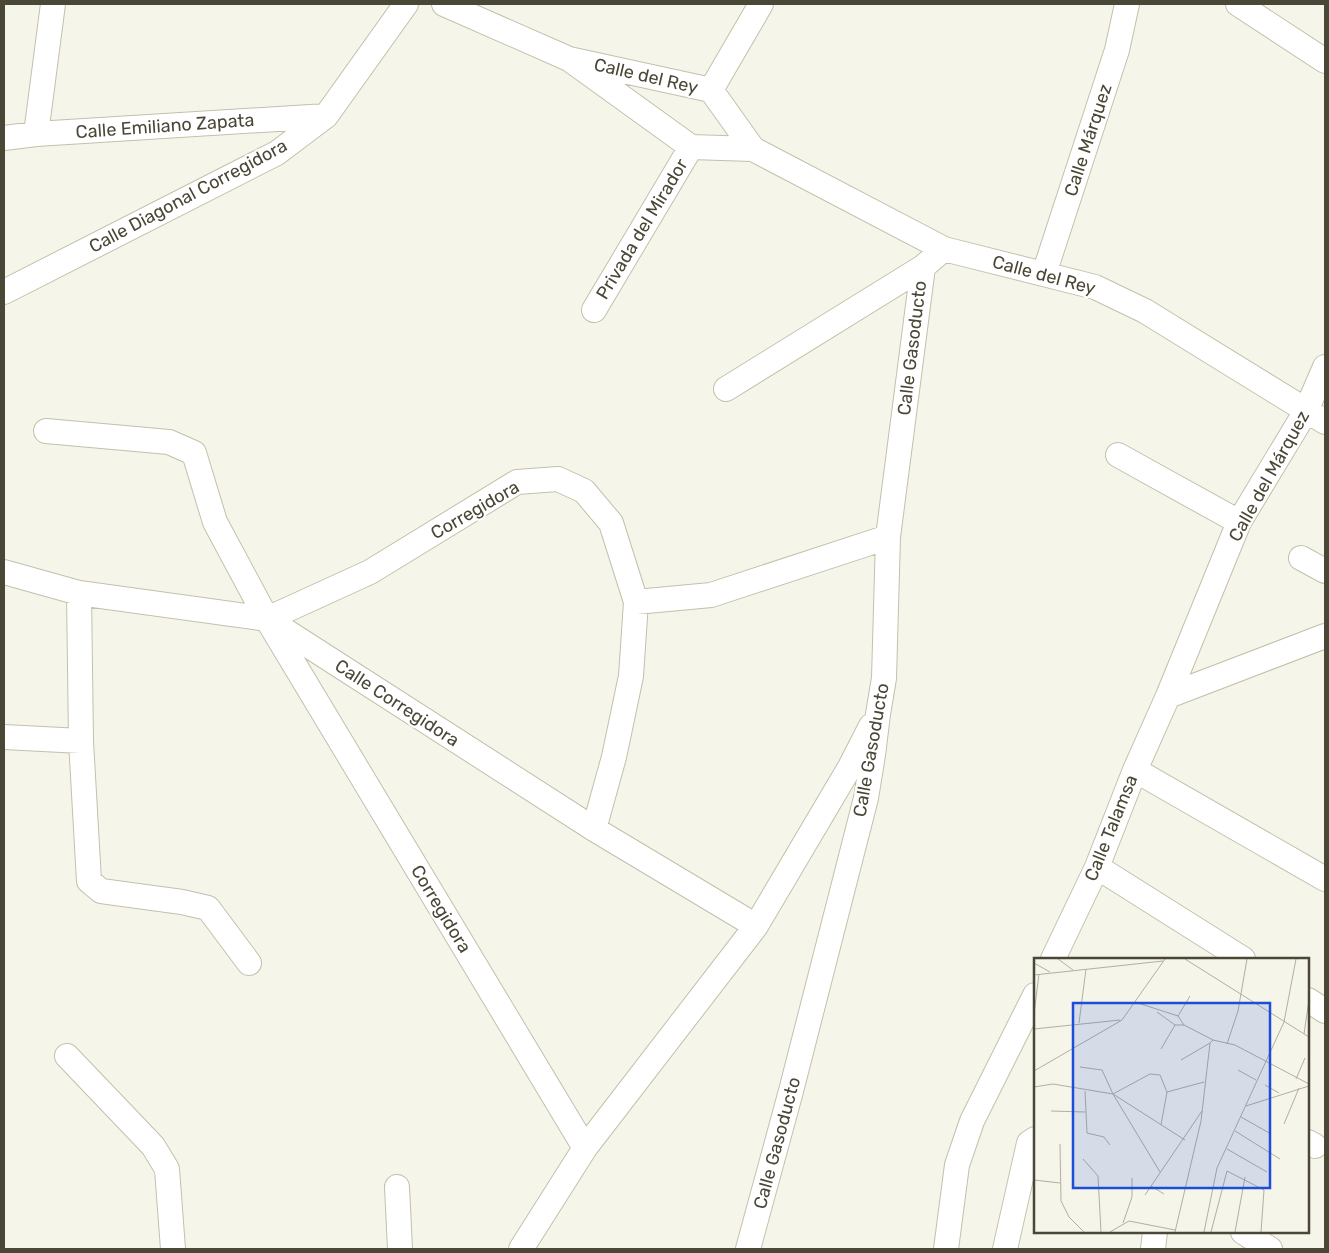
<svg xmlns="http://www.w3.org/2000/svg" width="1329" height="1253" font-family="Rubik,sans-serif">
<style>
.lines{fill:none;stroke-linecap:round;stroke-linejoin:round}
.street-casing{stroke:#c3c0ab;stroke-width:26}
.street{stroke:#fff;stroke-width:24}
.labels{text-anchor:middle;stroke-width:4.5;stroke-linejoin:round;paint-order:stroke}
.street-label{font-size:18px;fill:#4b4737;stroke:#fff}
.inset-road{fill:none;stroke:#b2afa2;stroke-width:1}
.view{fill:#1d4ed8;fill-opacity:0.15;stroke:#1d4ed8;stroke-width:2.5}
.inset-edge{fill:none;stroke:#4b4737;stroke-width:2.5}
</style>
<rect width="100%" height="100%" fill="#f6f5ea"/>
<g class="lines">
<defs>
<path id="street" d="M444,4L569,59L711,90L753,149
M1238,4L1325,61
M569,59L691,147L753,149L944,249L1095,287L1145,311L1325,422
M711,90L761,4
M36,134L53,4
M4,138L36,134L326,116
M1044,274L1117,50L1127,4
M4,292L277,153L326,116L406,4
M594,310L691,147
M726,389L923,267
M46,431L169,442L194,453L215,522L267,619L585,1148
M1118,455L1239,522
M1301,558L1325,571
M4,572L79,593L267,619L594,829L756,926
M79,593L81,741L89,881L101,891L182,902L208,908L249,963
M636,602L711,595L888,537
M267,619L370,572L517,482L558,479L584,491L611,523L636,602L631,676L614,757L594,829
M1168,696L1325,636
M4,737L81,741
M1135,770L1325,879
M1097,867L1243,959
M1053,959L1097,867L1135,770L1168,696L1239,522L1306,411L1325,367
M1308,1000L1325,1011
M67,1056L153,1146L167,1169L173,1249
M1308,1142L1315,1146
M397,1187L400,1249
M1243,1232L1270,1249
M521,1249L585,1148L756,926L850,767L871,726
M748,1249L791,1091L866,798L873,755L878,714L884,678L888,537L923,267L944,249
M946,1249L957,1165L972,1121L1035,995
M1005,1249L1029,1143L1035,1139
M1153,1249L1155,1232"/>
</defs>
<use href="#street" class="street-casing"/>
<use href="#street" class="street"/>
</g>
<g class="labels">
<g class="street-label">
<text transform="translate(646 76) rotate(13)" y="6">Calle del Rey</text>
<text transform="translate(165 126) rotate(-4)" y="6">Calle Emiliano Zapata</text>
<text transform="translate(1088 140) rotate(-72)" y="6">Calle Márquez</text>
<text transform="translate(188 196) rotate(-28)" y="6">Calle Diagonal Corregidora</text>
<text transform="translate(642 229) rotate(-59)" y="6">Privada del Mirador</text>
<text transform="translate(1044 275) rotate(15)" y="6">Calle del Rey</text>
<text transform="translate(912 348) rotate(-83)" y="6">Calle Gasoducto</text>
<text transform="translate(1269 476) rotate(-61)" y="6">Calle del Márquez</text>
<text transform="translate(475 510) rotate(-30)" y="6">Corregidora</text>
<text transform="translate(397 703) rotate(33)" y="6">Calle Corregidora</text>
<text transform="translate(871 750) rotate(-80)" y="6">Calle Gasoducto</text>
<text transform="translate(1111 828) rotate(-68)" y="6">Calle Talamsa</text>
<text transform="translate(441 909) rotate(59)" y="6">Corregidora</text>
<text transform="translate(777 1143) rotate(-75)" y="6">Calle Gasoducto</text>
</g>
</g>
<g transform="translate(1034 958)">
<rect width="275" height="275" fill="#f6f5ea"/>
<path class="inset-road" d="M24,1L39,12M151,1L275,79M0,5L16,14M0,17L129,3M101,44L144,58L150,67M123,54L141,67H150L179,82L201,87L275,126M0,56L5,16M144,58L156,38M45,65L52,11M0,71L86,62M270,76L275,42M193,86L204,53L213,1M127,91L141,67M147,102L176,85M46,109L68,112L79,136L126,214M204,112L222,122M0,113L88,62L131,1M262,121L271,100M231,127L245,135M0,129L19,126L79,136L151,182M51,133L53,175L70,179L76,187M133,134L170,124M79,136L116,116L126,117L133,134L127,167M212,148L275,128M17,153L51,154M207,159L237,176M250,166L265,130M201,173L246,201M26,186L27,243L35,259L50,274M193,191L233,214M49,201L64,218L67,274M0,222L26,225M117,228L130,236M111,237L168,153M89,265L98,239V220M76,274L95,263L141,272M141,274L167,163L176,85L179,82M170,274L183,210L250,64L262,1M177,274L193,213L230,232L227,274M201,274L211,219"/>
<path class="view" d="M39,45H236V230H39Z"/>
<rect width="275" height="275" class="inset-edge"/>
</g>
<rect width="1329" height="1253" fill="none" stroke="#4b4737" stroke-width="10"/>
</svg>
